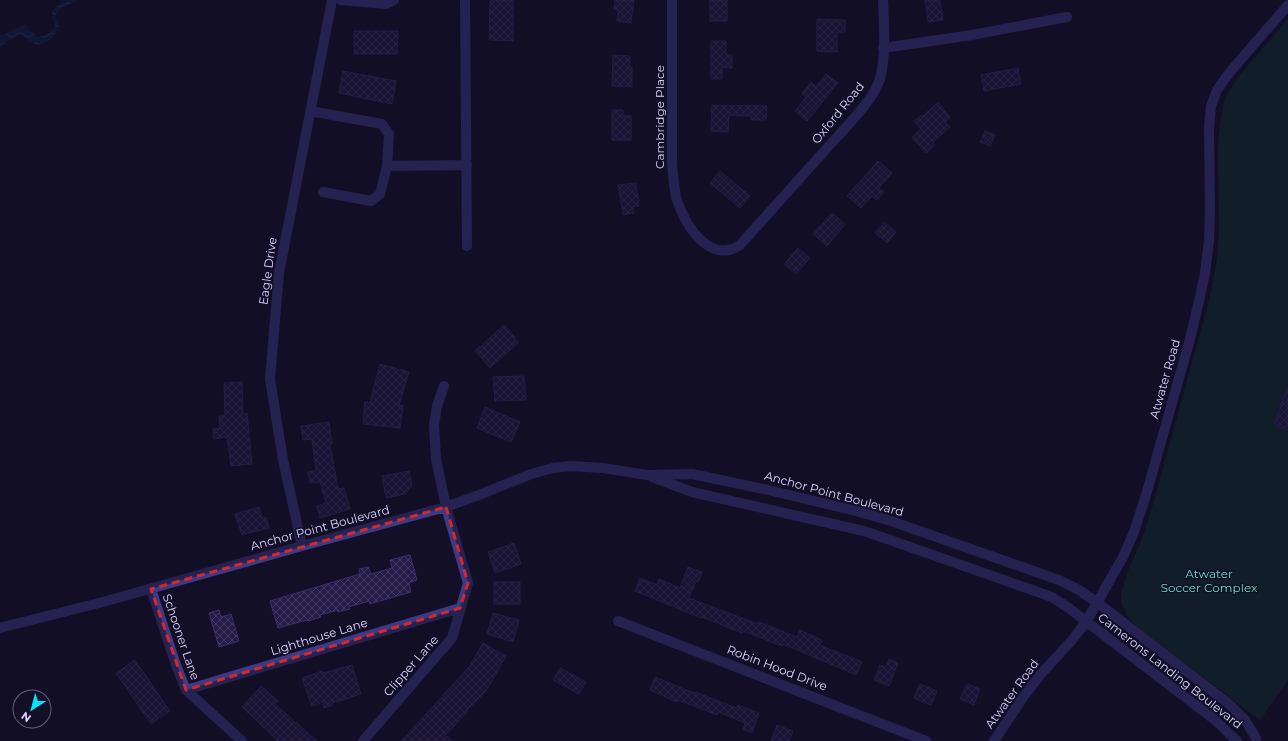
<svg xmlns="http://www.w3.org/2000/svg" width="1288" height="741" font-family="Montserrat,sans-serif">
<style>
.park{fill:#12302f}
.water{fill:url(#water-waves)}
.building{fill:url(#building-cross-hatch);stroke:#3b2d73}
.lines{fill:none;stroke-linecap:round;stroke-linejoin:round}
.minor{stroke:#3d3a85;stroke-width:10}
.marked{fill:none;stroke:#d62828;stroke-width:3;stroke-dasharray:8 5;stroke-linejoin:round}
.labels{text-anchor:middle;stroke-width:3;stroke-linejoin:round;paint-order:stroke}
.street-label{font-size:12px;fill:#d9d4ff;stroke:#130f26}
.park-label{font-size:12px;fill:#5fe0c0;stroke:#130f26}
</style>
<defs>
<pattern id="water-waves" width="16" height="10" patternUnits="userSpaceOnUse"><rect width="16" height="10" fill="#0c2248"/><path d="M0 5q4-4 8 0t8 0" fill="none" stroke="#2f4163"/></pattern>
<pattern id="building-cross-hatch" width="8" height="8" patternUnits="userSpaceOnUse"><rect width="8" height="8" fill="#241b47"/><path d="M0 0l8 8M0 8l8-8" fill="none" stroke="#433b63"/></pattern>
</defs>
<rect width="100%" height="100%" fill="#130f26"/>
<path class="park" d="M1288,19V680L1260,720L1140,629L1129,619L1122,605L1121,593L1127,573L1142,539L1154,501L1209,301L1217,260L1219,234L1218,144L1221,117L1224,103L1227,94L1239,76Z"/>
<path class="water" d="M64,0H77L58,10L55,18L59,26C56,37 48,43 37,45L20,35L7,41L0,48V36L24,25L38,37C45,36 54,33 55,24C55,21 52,18 52,15C52,9 59,4 64,0Z"/>
<path class="building" d="M490,0H513V41L489,40Z
M615,0H634L631,23L617,21L618,10L614,9Z
M710,0H727V21H710Z
M925,0H940L943,20L928,22Z
M817,19L845,20V32H837V52L817,51Z
M354,31H398L397,54H354Z
M711,41H726V55H732V68L722,67V79H711Z
M613,55L630,56V67H632V87L612,86Z
M1018,68L1021,84L984,91L981,75Z
M343,71L396,81L392,104L339,93Z
M826,74L838,83L807,121L795,111L806,97L802,93L811,82L816,87Z
M938,102L950,117L945,122L950,127L933,142L935,145L926,153L912,137L921,129L914,121L922,115L923,116Z
M712,105L767,106L766,120H751V116L729,115L728,132L711,131Z
M612,110H623V116H631V140H612Z
M985,131L995,135L990,146L980,142Z
M878,161L892,173L879,188L884,192L877,200L872,196L861,208L847,196Z
M720,171L750,196L740,208L710,183Z
M636,183L639,206L633,207L634,213L623,215L618,185Z
M832,213L845,224L827,246L813,234Z
M884,222L896,232L887,243L875,233Z
M798,248L810,258L796,274L784,264Z
M504,325L515,337L514,338L518,343L490,368L475,351Z
M380,364L409,372L399,405L403,406L400,428L363,424L365,402H370Z
M524,376L526,400L495,401L493,377Z
M242,382L243,414L247,413L252,464L231,466L227,437L214,439L213,429L220,428L219,416H225L224,383Z
M1287,389H1288V430L1274,425Z
M485,407L520,422L511,442L477,428Z
M329,422L332,444H330L338,489L344,488L350,509L320,518L317,506L326,503L320,482L310,483L308,472L316,470L312,439L303,440L301,426Z
M409,471L412,486L405,494L386,498L382,476Z
M259,507L262,518L266,517L269,528L242,535L235,514Z
M514,543L521,564L495,573L488,552Z
M410,555L417,580L409,583L411,592L370,604L369,601L349,607L350,609L338,612V610L320,615L321,617L308,621L307,620L278,628L270,601L360,574L359,569L368,567L371,574L392,568L390,560Z
M688,567L702,572L698,582L696,581L689,598L758,624L759,622L797,637L800,630L822,640L820,645L862,662L856,675L783,644L782,646L743,631L742,633L702,617L701,618L635,591L640,578L657,585L659,579L680,588Z
M494,582H520V604H494Z
M219,610L221,617L231,614L239,641L219,647L209,613Z
M493,613L519,620L513,642L487,634Z
M483,643L506,656L486,691L466,711L467,712L446,735L452,741H401L470,666Z
M889,659L898,663L889,686L874,680L880,665L886,667Z
M135,660L170,711L151,724L116,673Z
M352,665L361,694L333,703V705L324,708L323,702L312,706L302,678L322,671L323,673Z
M560,668L586,682L579,694L553,680Z
M655,677L694,693L695,692L737,708L738,705L759,713L752,733L743,729L745,723L719,712L717,715L678,700L677,702L650,690Z
M920,684L937,691L931,705L914,698Z
M967,684L980,689L974,705L960,699Z
M261,686L278,701L275,704L317,741H278L242,707Z
M777,725L793,731L789,741H771Z"/>
<g class="lines">
<path class="minor" d="M341,0L386,4L394,0
M465,0L467,246
M672,0V164C673,175 674,186 676,197C683,222 709,266 740,245C769,213 798,180 827,148C843,130 873,101 880,79C886,58 884,22 883,0
M883,48L972,35L1067,17
M310,111L382,124L389,134L387,166L380,194L371,201L323,192
M387,166L467,165
M652,477L692,492L864,531L890,540L1052,597L1070,609L1215,720L1237,741
M302,546L283,460L270,379L279,273L332,0
M151,589L176,665L186,690L242,741
M618,621L926,741
M0,628L103,602L302,546L446,507L479,495L531,474L553,468L571,466L603,468L647,475L692,474L764,489L856,511L891,521L1059,580L1079,590L1098,603L1229,704L1245,720L1256,738V741
M186,690L460,608
M363,741L452,638L468,583L446,507L436,459L434,425L437,406L444,386
M994,741L1024,696L1041,674L1073,639L1086,622L1123,557L1134,532L1146,495L1190,339L1200,297L1205,273L1209,241L1210,209L1209,128L1211,106L1217,90L1230,72L1288,5"/>
</g>
<path d="M0 0H1288V741H0ZM446,507L468,583L460,608L186,690L151,589Z" fill="#130f26" fill-opacity=".55" fill-rule="evenodd"/>
<path class="marked" d="M446,507L468,583L460,608L186,690L151,589Z"/>
<g class="labels">
<g class="street-label">
<text transform="translate(838 113) rotate(-51)" y="4">Oxford Road</text>
<text transform="translate(660 117) rotate(-90)" y="4">Cambridge Place</text>
<text transform="translate(268 271) rotate(-82)" y="4">Eagle Drive</text>
<text transform="translate(1165 379) rotate(-74)" y="4">Atwater Road</text>
<text transform="translate(834 494) rotate(15)" y="4">Anchor Point Boulevard</text>
<text transform="translate(320 528) rotate(-15)" y="4">Anchor Point Boulevard</text>
<text transform="translate(181 637) rotate(71)" y="4">Schooner Lane</text>
<text transform="translate(319 637) rotate(-17)" y="4">Lighthouse Lane</text>
<text transform="translate(411 666) rotate(-49)" y="4">Clipper Lane</text>
<text transform="translate(777 668) rotate(21)" y="4">Robin Hood Drive</text>
<text transform="translate(1170 671) rotate(38)" y="4">Camerons Landing Boulevard</text>
<text transform="translate(1012 694) rotate(-54)" y="4">Atwater Road</text>
</g>
<g class="park-label">
<text x="1209" y="578">Atwater<tspan x="1209" dy="14">Soccer Complex</tspan></text>
</g>
</g>
<g transform="translate(32 709) rotate(216)"><circle r="19" fill="#130f26" stroke="#625e7d"/>
<path d="M0-3L7 15L0 10L-7 15Z" fill="#00e5ff"/>
<text y="-6" font-size="11" font-weight="bold" text-anchor="middle" fill="#d9d4ff">N</text>
</g>
</svg>
